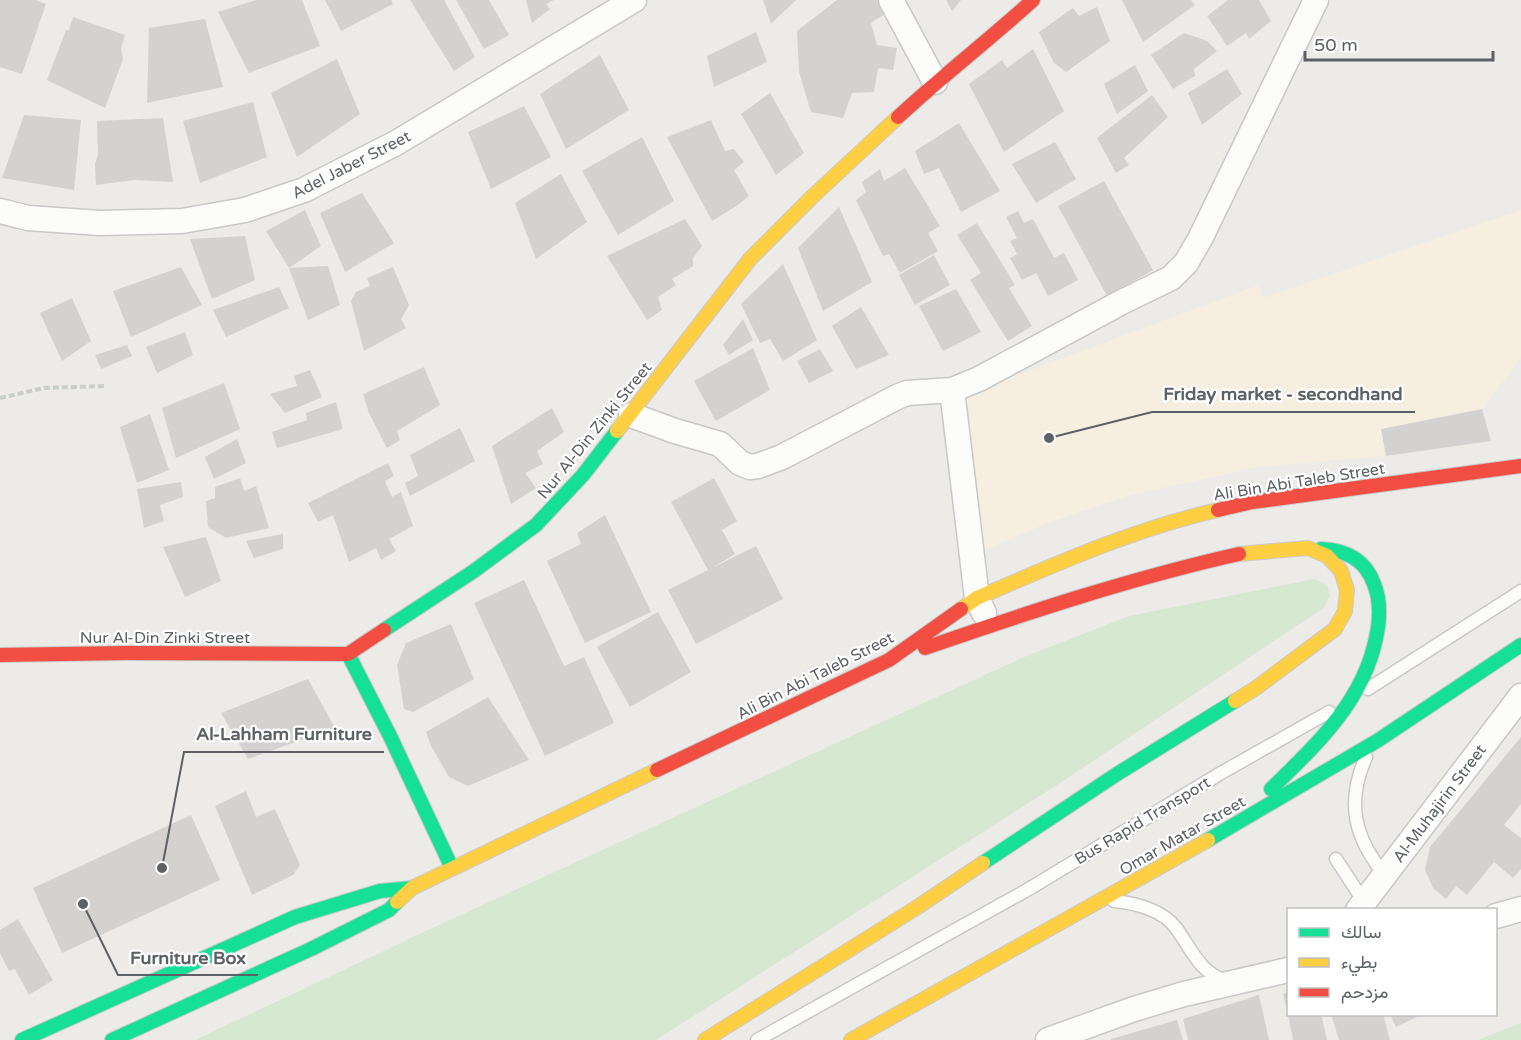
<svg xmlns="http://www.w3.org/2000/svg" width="1521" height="1040" font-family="'Varela Round',Vazirmatn,sans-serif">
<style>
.commercial{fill:#f6efe0}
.green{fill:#d6e8d2}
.building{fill:#d3d2d0}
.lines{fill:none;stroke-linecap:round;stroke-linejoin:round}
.lane-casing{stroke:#c8c8c8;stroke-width:15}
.street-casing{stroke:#c8c8c8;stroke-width:27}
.fast-casing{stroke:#c9c9c9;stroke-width:16}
.slow-casing{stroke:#c9c9c9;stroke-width:16}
.jam-casing{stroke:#c9c9c9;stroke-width:16}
.path{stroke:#c9ceca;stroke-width:4;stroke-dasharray:6 3;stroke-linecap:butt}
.lane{stroke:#fcfcfb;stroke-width:12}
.street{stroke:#fcfcfb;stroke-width:24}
.fast{stroke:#16e098;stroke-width:14}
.slow{stroke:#ffcf43;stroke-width:14}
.jam{stroke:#f24e42;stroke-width:14}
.labels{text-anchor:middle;stroke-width:4.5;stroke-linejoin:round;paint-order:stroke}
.street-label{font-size:16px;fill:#5c6165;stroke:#fff}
.leader{fill:none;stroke:#5c6165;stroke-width:2}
.callout-dot{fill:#5c6165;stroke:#fff;stroke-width:2}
.callout-label{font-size:18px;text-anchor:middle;font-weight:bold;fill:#5c6165;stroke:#fff;stroke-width:4.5;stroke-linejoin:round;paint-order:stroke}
</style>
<rect width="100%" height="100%" fill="#edebe7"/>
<path class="commercial" d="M1521,210V358L1482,409L1491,441L1386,456L1259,467L1130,495L1050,522L982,551L962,396L1259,285L1263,298Z"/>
<path class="green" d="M1314,579L1327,585L1330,595L1325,607L1057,785L656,1040H195L428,930L1024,657L1129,616Z
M1521,1023V1040H1478Z"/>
<path class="building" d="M0,0H36L46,4L22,74L0,67Z
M256,0H302L320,46L249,73L218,12Z
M325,0H391L393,4L341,31Z
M410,0H444L475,57L454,71Z
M456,0H489L509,35L484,49Z
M526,0H554L546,4L550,9L532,23Z
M763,0H796L771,24Z
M837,0H884L891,10L871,23L877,45L897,48L893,70L878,68L874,92L852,93L843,118L811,112L799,72L797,31Z
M946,0H961L952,11Z
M1122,0H1191L1195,5L1143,42Z
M1228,0H1259L1271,21L1249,39L1246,33L1227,46L1207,16Z
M1097,7L1110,41L1066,72L1054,63L1039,32L1073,8L1079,16Z
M73,17L125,35L121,48L123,59L105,108L47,80L66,30H69Z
M205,19L223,87L147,103L149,28Z
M756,32L767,62L714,87L707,56Z
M1184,33L1207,41L1217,51L1194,69L1195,76L1173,89L1151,55Z
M1033,49L1064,111L1004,152L969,84L1002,60L1007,68Z
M600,55L629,110L566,149L540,94Z
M337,59L360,114L297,157L271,93Z
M1135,65L1148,91L1117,114L1104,84Z
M1227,69L1242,94L1202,125L1188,93Z
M770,93L804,153L776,175L741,114Z
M1152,95L1168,117L1124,158L1129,165L1116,173L1097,138Z
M253,102L267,157L200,183L183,121Z
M524,106L551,157L491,189L468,132Z
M24,115L81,120L74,190L2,178Z
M163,118L173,182L134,180L96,185L95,164L98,154L97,121Z
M711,120L725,151L734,149L744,162L734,170L749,196L738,205L712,221L667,137Z
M959,123L1000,191L961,212L939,168L924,174L915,151Z
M642,137L674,201L618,235L582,171Z
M1055,142L1076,179L1036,203L1012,164Z
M905,168L940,226L928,233L938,251L900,273L889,254L883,256L856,200L866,192L862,182L880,169L884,181Z
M561,174L587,222L536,259L515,203Z
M1104,181L1153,270L1107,296L1058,206Z
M362,193L394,243L345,272L320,213Z
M839,207L872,282L823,311L798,248Z
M305,210L321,246L289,268L266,231Z
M1018,211L1024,223L1033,219L1054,258L1064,253L1078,280L1048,296L1036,273L1022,280L1010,258L1017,254L1010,241L1017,238L1006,217Z
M685,219L702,246L693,258V266L672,279L676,285L658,297L662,310L647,320L607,256Z
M977,223L1015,285L1009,288L1032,326L1008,341L970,280L981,273L957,235Z
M245,236L255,280L212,299L190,239Z
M934,255L950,285L915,305L899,275Z
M783,264L817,340L783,361L770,339L760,343L741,304Z
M328,266L340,305L308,320L289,268Z
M181,267L202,305L131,337L113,291Z
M393,267L409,305L401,319L406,328L364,351L351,301L356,292L370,286L367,278Z
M279,287L289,308L226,337L213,310Z
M956,289L981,332L943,351L919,306Z
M72,298L91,341L62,361L40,313Z
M861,307L889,355L856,369L832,326Z
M743,319L753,340L729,355L723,345Z
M185,332L193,355L157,373L146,347Z
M127,345L132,356L101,369L95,355Z
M753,348L770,390L716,421L694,381Z
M820,349L833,371L809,383L797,361Z
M424,367L440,405L397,431L400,440L387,448L369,413L363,394Z
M310,370L322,397L285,413L270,394L297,386L294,376Z
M224,383L240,429L176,458L162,408Z
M336,402L343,429L277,448L272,432L307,420L306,413Z
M552,408L564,432L537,451L543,464L525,473L536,488L511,504L492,446Z
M1482,409L1491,441L1386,456L1381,429Z
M150,414L169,470L137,483L120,427Z
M460,428L475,461L410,496L405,483L418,476L410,455Z
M237,439L246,463L214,479L205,457Z
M388,463L394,476L385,481L392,497L401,492L413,526L389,539L396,551L381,560L376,548L349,562L333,515L318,522L308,503Z
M240,478L244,491L256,486L269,528L226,538L208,527L206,501L215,498V487Z
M714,478L737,521L722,530L735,554L712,568L756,546L783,599L696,644L668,590L708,570L671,502Z
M181,482L183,497L160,505L164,521L144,528L137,489Z
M605,515L651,612L585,643L547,561L581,544L577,533Z
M283,534V549L254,558L246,541Z
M206,537L221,581L185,597L163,547Z
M524,580L564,666L584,657L614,723L545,756L474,603Z
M658,612L691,672L630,707L597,647Z
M451,624L474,679L413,712L404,709L397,665L406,643Z
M308,679L335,728L248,759L221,713Z
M488,697L529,760L468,786L449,777L431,746L426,732Z
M1521,737V804L1504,825L1521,838V869L1513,878L1494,862L1467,895L1456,886L1446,899L1433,888L1425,870L1430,847Z
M246,791L256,817L275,809L300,865L293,875L252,895L215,806Z
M191,815L220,880L62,953L33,888Z
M18,919L53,980L29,995L15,969L9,971L0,953V930Z
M1288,992V1014L1283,994Z
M1259,995L1269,1040H1188L1183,1019Z
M1288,1014H1321L1327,1040H1293Z
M1331,1014H1383L1390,1040H1339Z
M1390,1014H1423L1396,1027Z
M1177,1020L1183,1040H1111V1039Z"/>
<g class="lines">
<defs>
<path id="lane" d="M1368,689L1521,591
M1366,757C1346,802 1354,837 1384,874
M1336,859L1364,902
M1114,901C1135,903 1163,910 1176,928C1192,950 1199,972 1226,981
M757,1040L1027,890L1221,773L1329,712"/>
<path id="street" d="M891,0L935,82
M0,211L28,218L100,223L182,221L245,210L304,190L396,143L634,0
M631,415L675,431L720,444L740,463L750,467L758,466L782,457L897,397L907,393L952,390
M984,613L977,598L952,390L979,379L1120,303L1171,278L1186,263L1200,239L1316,0
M1358,910L1521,696
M1496,916L1521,909
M1048,1040L1134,1009L1184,994L1288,970"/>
<path id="fast" d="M384,630L474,571L536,525L583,475L617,431
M348,654L390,736L452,868
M1271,789C1316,745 1363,702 1376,638C1380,620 1381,601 1374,584C1365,559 1346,550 1321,549
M1208,840L1377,741L1521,645
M983,863L1117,774L1235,701
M22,1040L295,917L380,891L412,888
M112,1040L311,949L389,910L397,902"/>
<path id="slow" d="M617,431L750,259L812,197L898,117
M961,609L977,598C1056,564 1134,529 1218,510
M1235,701L1256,688L1335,629L1345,611L1347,590L1341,571L1327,556L1308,548L1239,554
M397,902L412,888L657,770
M705,1040L916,908L983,863
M851,1040L1208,840"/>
<path id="jam" d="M898,117C942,76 989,40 1033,0
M1218,510L1252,502L1521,466
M925,648C1029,612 1132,578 1239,554
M0,655L126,653L348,654L384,630
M657,770L889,660L961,609"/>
</defs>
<use href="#lane" class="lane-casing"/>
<use href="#street" class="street-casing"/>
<use href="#fast" class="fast-casing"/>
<use href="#slow" class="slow-casing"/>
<use href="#jam" class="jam-casing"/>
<path class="path" d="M0,398L44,388L106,386"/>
<use href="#lane" class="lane"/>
<use href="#street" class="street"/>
<use href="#fast" class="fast"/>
<use href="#slow" class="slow"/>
<use href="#jam" class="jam"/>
</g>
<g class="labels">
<g class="street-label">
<text transform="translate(351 164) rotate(-27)" y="6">Adel Jaber Street</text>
<text transform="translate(594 430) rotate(-51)" y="6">Nur Al-Din Zinki Street</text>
<text transform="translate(1299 481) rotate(-9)" y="6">Ali Bin Abi Taleb Street</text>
<text x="165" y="643">Nur Al-Din Zinki Street</text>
<text transform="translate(815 675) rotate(-27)" y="6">Ali Bin Abi Taleb Street</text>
<text transform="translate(1439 803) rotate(-53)" y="6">Al-Muhajirin Street</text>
<text transform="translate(1142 820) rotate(-31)" y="6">Bus Rapid Transport</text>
<text transform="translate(1182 835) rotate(-30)" y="6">Omar Matar Street</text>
</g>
</g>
<path class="leader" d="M1049 438L1152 412H1415M162 868L184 752H384M83 904L118 975H258"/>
<g class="callout-dot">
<circle cx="1049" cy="438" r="6"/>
<circle cx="162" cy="868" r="6"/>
<circle cx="83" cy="904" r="6"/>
</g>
<g class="callout-label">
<text x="1283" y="400">Friday market - secondhand</text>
<text x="284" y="740">Al-Lahham Furniture</text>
<text x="188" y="964">Furniture Box</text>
</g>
<rect x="1287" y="908" width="210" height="108" fill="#ffffff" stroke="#bec0c1" stroke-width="1.5"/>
<rect x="1299" y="928" width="30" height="9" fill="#16e098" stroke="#bec0c1" stroke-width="1.5"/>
<text x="1341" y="938" font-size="18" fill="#5c6165">سالك</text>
<rect x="1299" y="958" width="30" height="9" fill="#ffcf43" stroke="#bec0c1" stroke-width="1.5"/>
<text x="1341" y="968" font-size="18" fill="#5c6165">بطيء</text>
<rect x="1299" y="988" width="30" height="9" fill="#f24e42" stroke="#bec0c1" stroke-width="1.5"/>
<text x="1341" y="998" font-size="18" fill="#5c6165">مزدحم</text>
<path d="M1305 51v9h188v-9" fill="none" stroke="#5c6165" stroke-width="3"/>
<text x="1314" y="51" font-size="18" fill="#5c6165" stroke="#ffffff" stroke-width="4.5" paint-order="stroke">50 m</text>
</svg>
